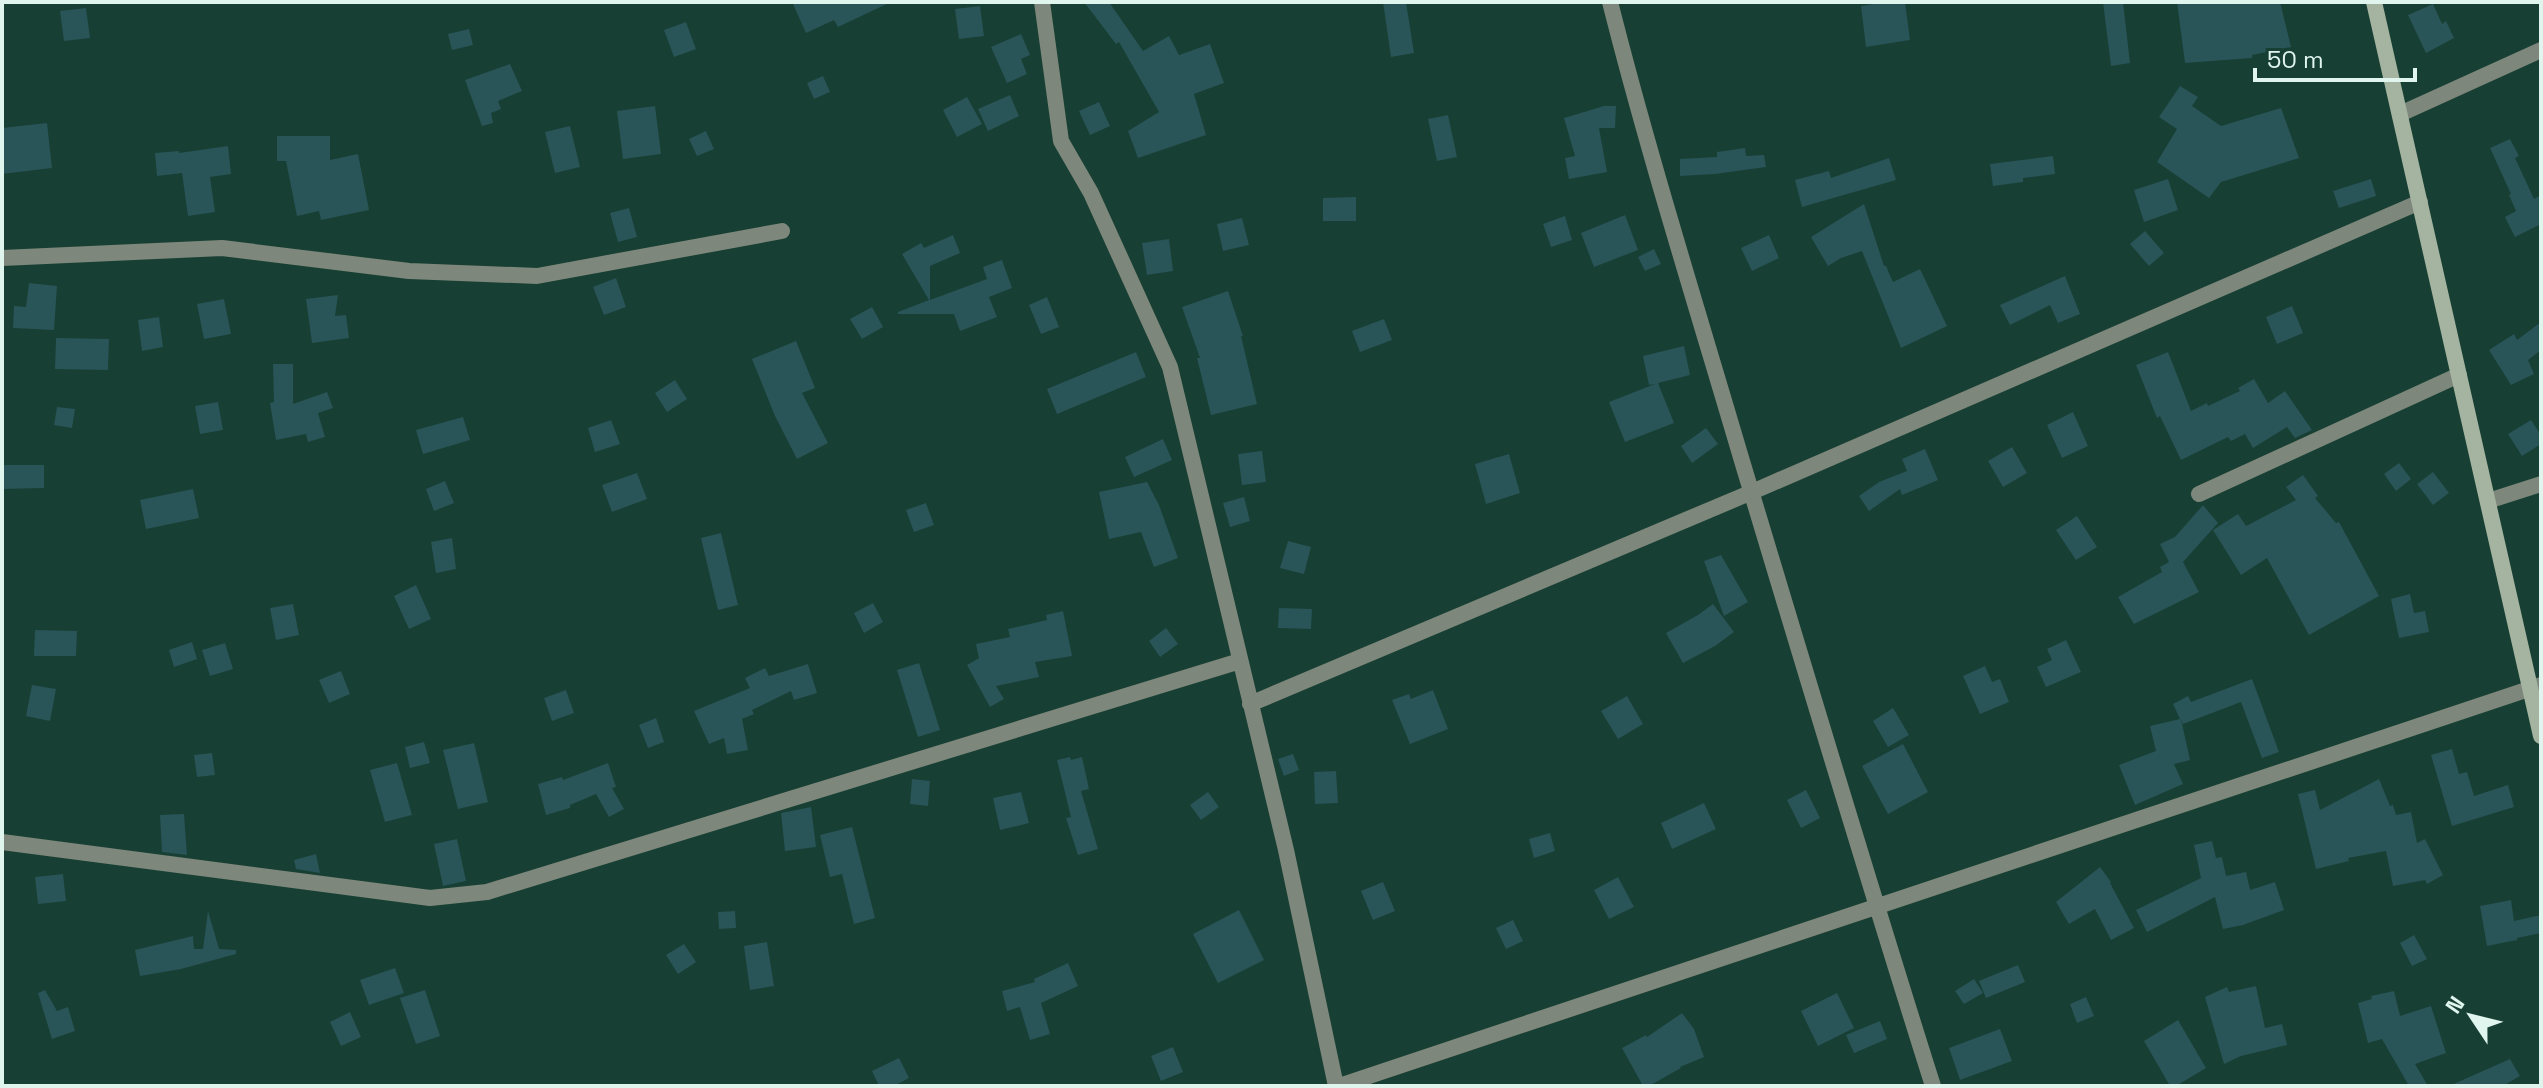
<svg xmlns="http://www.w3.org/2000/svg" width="2543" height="1088" font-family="'Space Grotesk',sans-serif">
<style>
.building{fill:#295458}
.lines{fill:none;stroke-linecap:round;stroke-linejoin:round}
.street{stroke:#7d877b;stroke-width:16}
.secondary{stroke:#a4b4a1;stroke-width:16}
</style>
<rect width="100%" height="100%" fill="#183f33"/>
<path class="building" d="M792,2H891L838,27L834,20L806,33Z
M1084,2H1109L1143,51L1169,36L1179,55L1210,44L1224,83L1194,94L1206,135L1138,158L1128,131L1159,112L1119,42L1116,44Z
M1383,2H1406L1414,53L1391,57Z
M1885,2H1905L1910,40L1866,47L1861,6Z
M2103,2H2123L2130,63L2111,66Z
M2177,2H2280L2291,47L2252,55V58L2185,63Z
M2433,4L2442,24L2446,21L2454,38L2426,53L2408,15Z
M980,6L984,36L959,39L955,9Z
M86,8L90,38L64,41L60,11Z
M686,22L696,49L674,57L664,30Z
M469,29L473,45L452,50L448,34Z
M1021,34L1030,55L1021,59L1027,74L1007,83L991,47Z
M510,64L522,91L498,101L501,109L491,113L493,123L482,126L465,80Z
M823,76L830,92L814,99L807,83Z
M2180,86L2198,97L2192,106L2221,126L2281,108L2299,158L2221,182L2209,198L2157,162L2177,129L2159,117Z
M1010,95L1019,116L988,131L978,109Z
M967,97L982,124L957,137L943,110Z
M1099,102L1110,126L1090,135L1079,111Z
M655,106L661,154L623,159L617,111Z
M1604,106H1616L1615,128H1599L1607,172L1569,179L1565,158L1575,156L1564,118Z
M1448,115L1457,157L1437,161L1428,119Z
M47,123L52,168L2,174V128Z
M570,126L580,167L555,173L545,132Z
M706,131L714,149L697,156L689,139Z
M277,136H330V160L358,154L369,210L321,220L319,211L297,216L286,161H277Z
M2510,139L2519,156L2515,158L2534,199L2541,195V224L2515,237L2505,217L2516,211L2509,195L2511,194L2490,148Z
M228,146L231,174L210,177L215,212L188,216L182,173L157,176L155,153L179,151V153Z
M1745,148L1746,156L1764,155L1766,167L1715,174L1680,176V159L1717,157V152Z
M2053,156L2055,174L2023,178V182L1993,186L1990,164Z
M1889,158L1896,180L1802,207L1795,180L1829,171L1831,178Z
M2168,179L2178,210L2144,222L2134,190Z
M2371,179L2376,196L2339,208L2333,191Z
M1356,197V221H1323V198Z
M1864,204L1884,266H1886L1893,282L1920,269L1947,326L1901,348L1862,251L1841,258L1828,266L1811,237Z
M629,208L637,237L618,242L610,213Z
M1625,215L1638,250L1594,267L1581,233Z
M1565,216L1572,240L1551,247L1543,224Z
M1242,218L1249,245L1223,251L1217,224Z
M2145,231L2164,253L2149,266L2130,244Z
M953,235L960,253L930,266V300L987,279L983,267L1002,260L1012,288L989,297L997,317L960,331L954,314H898V312L929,300L902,254L921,243L924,248Z
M1769,235L1779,258L1752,271L1741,248Z
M1169,239L1173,271L1147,275L1142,243Z
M1654,249L1661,264L1645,271L1638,257Z
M2065,276L2080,314L2058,323L2050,305L2010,325L2000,305Z
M616,278L626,307L604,315L593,287Z
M29,283L57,286L54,330L13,328L14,306L26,307Z
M1228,291L1243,336H1241L1257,404L1211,415L1197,358H1200L1182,307Z
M338,295L335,316L346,315L349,338L312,343L306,299Z
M1047,297L1059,327L1041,334L1029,305Z
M224,299L231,334L204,339L197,304Z
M2292,306L2303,333L2277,344L2266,317Z
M872,307L883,327L862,339L850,319Z
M159,317L163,347L142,351L138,320Z
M1384,319L1392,340L1360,352L1352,331Z
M2541,322V350L2528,360L2534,374L2511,385L2489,350L2514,334L2517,340Z
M56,338L109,339L108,370L55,369Z
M796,341L815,388L802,393L828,443L797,459L775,416L752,359Z
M1684,346L1690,375L1658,383L1674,423L1625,442L1609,402L1655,384L1649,385L1643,356Z
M1136,352L1146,377L1057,414L1047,389Z
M2168,352L2191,411L2207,403L2208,406L2240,391L2238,388L2254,379L2268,403L2285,391L2312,430L2295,438L2287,427L2253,448L2245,434L2231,441L2228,437L2181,460L2160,416L2157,418L2136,365Z
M273,364H293V404L327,392L333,408L318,413L325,437L308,442L306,434L276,440L270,403L274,402Z
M675,380L687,399L667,412L655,393Z
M218,402L223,430L200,434L195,406Z
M57,407L75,409L72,428L54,425Z
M2073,412L2088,446L2062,458L2047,425Z
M463,417L470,440L423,454L416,430Z
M611,420L620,444L595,452L588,428Z
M2531,420L2541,435V444L2522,456L2508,434Z
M1706,428L1718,444L1692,463L1681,446Z
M1163,439L1172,460L1134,477L1125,457Z
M2012,447L2027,473L2003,487L1988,461Z
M1925,449L1938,480L1902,495L1900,489L1869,511L1859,496L1879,482L1907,471L1902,459Z
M1262,451L1266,482L1242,485L1238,454Z
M1509,454L1520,493L1486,504L1475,464Z
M2399,463L2411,479L2396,491L2384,474Z
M2,465H44V488L2,489Z
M2433,472L2449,493L2433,505L2417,484Z
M637,473L647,499L612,512L602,485Z
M2303,475L2318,496L2315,498L2336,523L2339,522L2379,596L2309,635L2267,558L2241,575L2213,530L2238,514L2246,526L2296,500L2286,487Z
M445,481L454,503L434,511L426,489Z
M1147,482L1159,505L1178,558L1154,567L1141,532L1109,539L1099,492Z
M193,489L199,518L146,529L140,500Z
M1244,497L1250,521L1230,527L1223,503Z
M926,503L934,525L914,532L906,510Z
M2203,505L2218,523L2183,562L2199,592L2134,624L2118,597L2162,572L2160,567L2169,562L2160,544L2175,537Z
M2077,516L2097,547L2076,560L2056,530Z
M721,533L738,605L718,610L701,538Z
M452,538L456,569L436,573L431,542Z
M1288,541L1311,547L1304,574L1280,568Z
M1721,555L1748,602L1724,616L1704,561Z
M416,585L431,619L409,629L394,596Z
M2410,594L2414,613L2425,611L2429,632L2399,638L2391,599Z
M873,603L883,622L864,633L854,613Z
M293,604L299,635L276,640L270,608Z
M1713,604L1734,632L1715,646L1683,663L1666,633L1698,615Z
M1279,608L1312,609L1311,629L1278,628Z
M1063,611L1072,656L1035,662L1039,677L996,686L1004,699L990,707L967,665L979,658L976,644L1010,637L1008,629L1047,620L1046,615Z
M1166,628L1178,644L1160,657L1149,641Z
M35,630L77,631L76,656H34Z
M2066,640L2081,672L2046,687L2037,667L2052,660L2047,649Z
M192,642L197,659L174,667L169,650Z
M225,643L233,669L210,676L202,650Z
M919,663L940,730L918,737L897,670Z
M808,664L817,693L794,700L791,691L752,710L754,714L742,719L748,750L727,754L724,738L709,744L694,711L750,688L745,678L765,668L769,676Z
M1985,666L1992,682L2000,679L2009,702L1980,714L1963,676Z
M341,671L350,694L329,703L319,680Z
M2252,679L2279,752L2262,758L2241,702L2183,724L2181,719L2190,760L2174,764L2183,784L2135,805L2119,765L2156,751L2150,726L2180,719L2173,704L2188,696L2191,702Z
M32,685L56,689L50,721L26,716Z
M566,690L574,713L552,721L544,698Z
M1433,690L1448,729L1410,744L1392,700L1409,694L1411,699Z
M1627,696L1643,724L1618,739L1601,711Z
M1893,708L1909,735L1888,747L1873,721Z
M656,718L664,742L648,748L639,725Z
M424,742L430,763L410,768L405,747Z
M474,743L488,802L458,809L443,750Z
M1903,744L1928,792L1888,814L1862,766Z
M2452,749L2459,774L2467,772L2474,796L2508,785L2514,807L2452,826L2431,755Z
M212,753L215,775L197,777L194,755Z
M1293,754L1299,770L1284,776L1278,759Z
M1070,757L1071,760L1082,757L1089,789L1081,791L1098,849L1078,855L1066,818L1071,817L1057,760Z
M397,763L412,815L385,822L370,770Z
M608,763L616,787L612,788L624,809L609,817L596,794L570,805V808L546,815L538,784L562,777L563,780Z
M1336,771L1338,803L1315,804L1314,772Z
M912,779L930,781L928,806L910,804Z
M2379,779L2390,806L2393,805L2396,815L2411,812L2417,843L2425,839L2443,875L2427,884L2425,880L2393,886L2386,851L2348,858L2349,861L2316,869L2298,794L2315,790L2320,810Z
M1806,790L1820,818L1801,828L1787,800Z
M1021,792L1029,823L1000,830L993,798Z
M1208,792L1219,807L1201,820L1190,805Z
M1704,803L1716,829L1672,849L1661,823Z
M811,807L816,847L785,851L781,813Z
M184,814L187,855L162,852L160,815Z
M852,827L875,918L854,924L842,874L830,877L820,835Z
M1550,833L1555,851L1534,858L1529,839Z
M457,839L466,881L443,886L434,844Z
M2212,841L2216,858L2222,857L2226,876L2246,872L2250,890L2275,882L2284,910L2243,925L2223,929L2215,897L2147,932L2136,910L2201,878L2194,845Z
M316,854L320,873L296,869L294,860Z
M2100,867L2111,882L2110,883L2134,928L2111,940L2095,909L2069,924L2056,902Z
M63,874L66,901L38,904L35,877Z
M1618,877L1634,907L1609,919L1594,890Z
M1383,882L1395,911L1373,920L1361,891Z
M2511,900L2514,921L2541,915V933L2517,938V940L2487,946L2480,906Z
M1239,910L1264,960L1218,983L1193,934Z
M208,911L219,949L236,950V954L181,969L140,976L135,950L193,936L194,949H203Z
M735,911L736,928L719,929L718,912Z
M1513,920L1523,941L1506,949L1496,928Z
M2414,935L2427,959L2412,966L2400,943Z
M767,942L774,986L750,990L744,946Z
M684,944L696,962L678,974L666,955Z
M1068,963L1078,986L1041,1003L1050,1034L1030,1040L1020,1007L1007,1011L1002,991L1035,982L1034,979Z
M2018,965L2025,982L1986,998L1979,981Z
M395,968L404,993L369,1005L360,980Z
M1974,979L1983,993L1964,1004L1955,991Z
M2256,986L2265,1028L2282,1024L2287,1045L2241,1056L2224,1064L2205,997L2227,987L2229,992Z
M45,990L57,1011L68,1007L75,1031L52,1039L38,993Z
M425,990L440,1036L416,1044L400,998Z
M2394,991L2400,1016L2431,1006L2446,1053L2415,1064L2428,1086H2409L2382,1039L2368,1043L2358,1003L2372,999L2371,996Z
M1837,993L1854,1028L1818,1046L1801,1011Z
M2086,997L2094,1016L2077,1023L2070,1004Z
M350,1012L361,1037L341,1046L330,1022Z
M1682,1013L1694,1029L1704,1057L1680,1067L1681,1068L1649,1086H1643L1622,1048L1646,1035L1647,1037Z
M2178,1020L2206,1068L2176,1086H2170L2144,1041Z
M1880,1021L1887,1039L1854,1053L1846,1035Z
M2000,1029L2012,1061L1960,1080L1949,1048Z
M1173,1047L1183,1072L1161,1081L1151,1056Z
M899,1058L909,1078L894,1086H879L872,1071Z
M2510,1059L2520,1076L2503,1086H2449Z"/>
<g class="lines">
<path class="street" d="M1042,2L1061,141L1091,193L1170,367L1286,850L1336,1086
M1610,2C1649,156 1697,308 1742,461C1805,670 1867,878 1933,1086
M2400,114L2541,50
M2,258L222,248L409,271L537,276L782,231
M2199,494L2459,375
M2488,501L2541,484
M1250,704L1752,492L2420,202
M2,842L430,898L487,892L1240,661
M1339,1086L2541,685"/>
<path class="secondary" d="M2374,2L2541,736"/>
</g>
<rect width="2543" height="1088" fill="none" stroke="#e0f5ed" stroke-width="8"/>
<g transform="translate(2471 1016) rotate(305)" stroke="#183f33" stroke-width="6" paint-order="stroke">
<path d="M0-6L14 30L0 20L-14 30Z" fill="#e0f5ed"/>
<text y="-12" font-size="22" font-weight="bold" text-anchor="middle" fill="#e0f5ed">N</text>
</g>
<path d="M2255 68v12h160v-12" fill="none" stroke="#e0f5ed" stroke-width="4"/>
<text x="2267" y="68" font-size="24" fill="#e0f5ed" stroke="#183f33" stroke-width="6" paint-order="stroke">50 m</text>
</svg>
